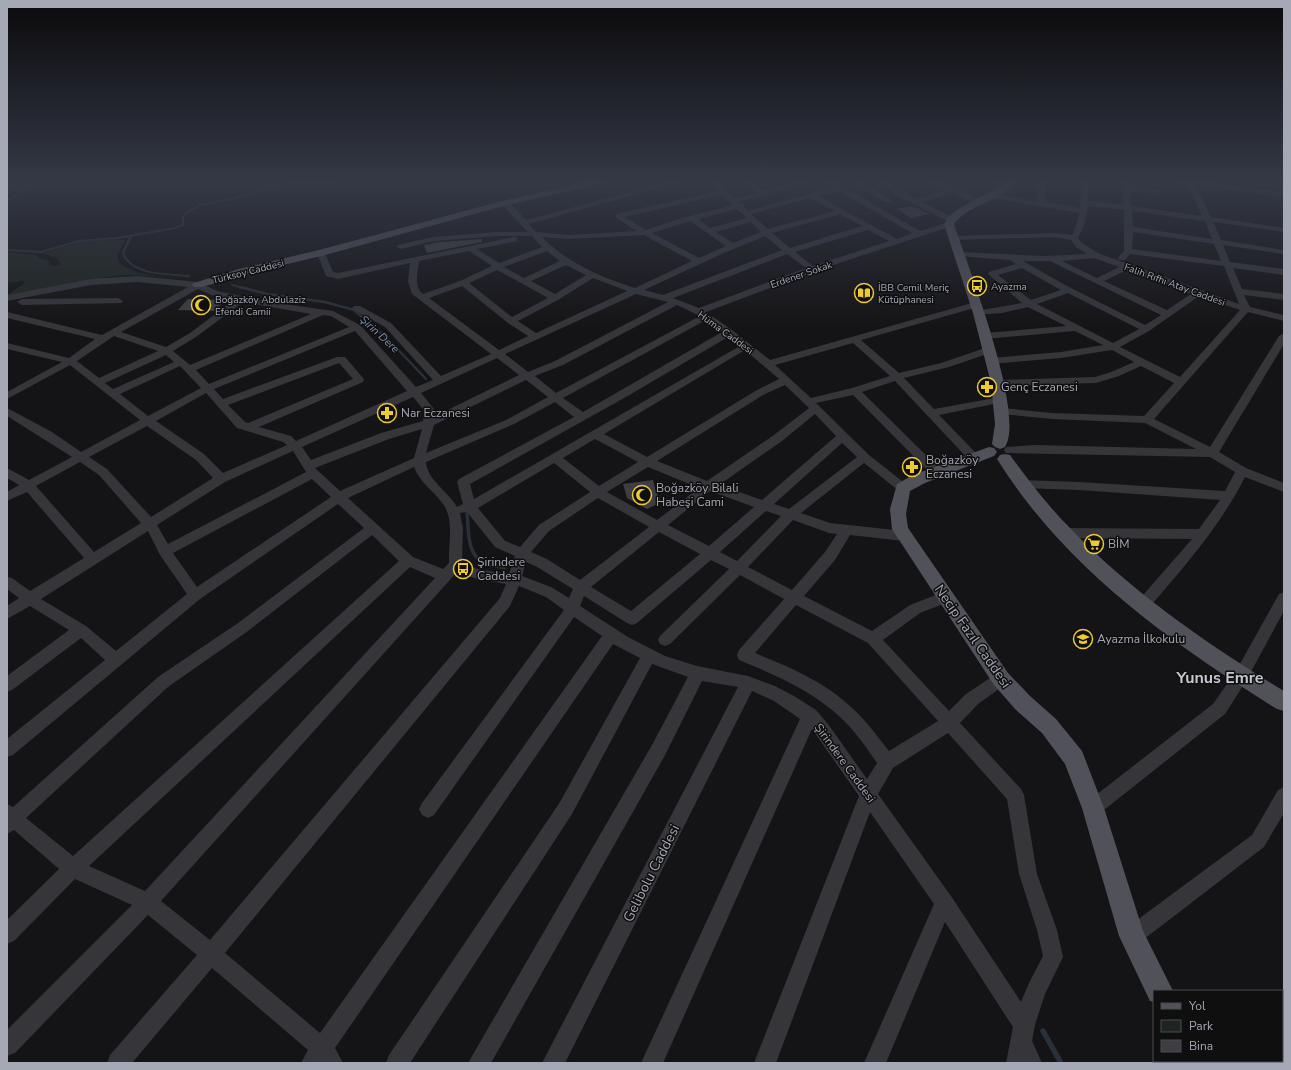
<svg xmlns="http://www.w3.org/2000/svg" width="1291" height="1070" font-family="'Nunito Sans',sans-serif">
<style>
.green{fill:#1e2520}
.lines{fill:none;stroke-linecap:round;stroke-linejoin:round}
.stream-far3{stroke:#2a3039;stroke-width:2}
.stream-far2{stroke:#2a3039;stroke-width:2.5}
.stream-far1{stroke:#2a3039;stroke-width:3.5}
.stream{stroke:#2a3039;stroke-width:5.5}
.building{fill:#3e3d42}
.minor{fill:#35353a;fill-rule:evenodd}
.major{fill:#515159;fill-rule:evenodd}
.labels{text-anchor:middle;stroke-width:3;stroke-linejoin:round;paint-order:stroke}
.far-street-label{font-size:10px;fill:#a5a8b5;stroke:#0f0f10}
.far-poi-label{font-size:10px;fill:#a5a8b5;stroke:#0f0f10;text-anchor:start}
.far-water-label{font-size:11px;font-style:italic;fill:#7d91b0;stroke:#0f0f10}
.poi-label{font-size:12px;fill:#a5a8b5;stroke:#0f0f10;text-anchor:start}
.street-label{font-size:12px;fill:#a5a8b5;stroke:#0f0f10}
.near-street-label{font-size:14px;fill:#a5a8b5;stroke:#0f0f10}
.district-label{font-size:16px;font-weight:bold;fill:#c6c8d1;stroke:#0f0f10}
</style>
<rect width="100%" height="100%" fill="#141315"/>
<path class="green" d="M98,240H125L117,255L119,262C135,277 163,276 184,278L132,275L114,276L7,295L25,283L22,281L7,283V252L35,255L40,258L49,261L50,265L55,266L60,264L58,259L43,253L81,242Z"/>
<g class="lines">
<path class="stream-far3" d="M7,189L19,188L23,190L7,202
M22,189L31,184L28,180
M131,236L123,253C131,276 169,274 189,276
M7,250L41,252L79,241L118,238L175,228L183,225V217L186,213L200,205L227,200L279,185L296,183H327L350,180
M232,285L244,288"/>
<path class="stream-far2" d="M240,287L267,294L325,302L354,310L387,338L426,379"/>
<path class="stream-far1" d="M467,513C469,531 466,556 486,564C492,566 499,566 505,568"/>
<path class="stream" d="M1043,1031L1061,1063"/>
</g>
<path class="building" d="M913,206L929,214L911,218L897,209Z
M482,239V242L427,253L424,245L440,242Z
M188,299L225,300L214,311L178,310Z
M653,480L656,492L662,502L647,509L627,498L623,484Z"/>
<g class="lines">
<path class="minor" d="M676,180H687L529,224L536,232L568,235L637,231L616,218V214L718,191L707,180H714L734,199L756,193L743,180H750L763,191L802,180H813L765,196L738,202L743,204L747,211L834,187L822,180H831L920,231L949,222L901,198L878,180H885L916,199L946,190L923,180H933L957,188L984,202L983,204H977L952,193L922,202L954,218L955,220L951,222L953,224L952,226L815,271L706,312L732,330L770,360L972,303L975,302L980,305L978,307L861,340L899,373L941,363L985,348H993L994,350L993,352L949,367L904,378L934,409L1000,397L1004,398L1005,400L1004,402L939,415L978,455L980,458L978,461H970L895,381L862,392L940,469L942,472L940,475H932L853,395L816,403L869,455L907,485L909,488L907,491L903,492L899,491L864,463L801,513L830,523L904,531L909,533L911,536L909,539L904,541L850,535L835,560L804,596L872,631L910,605L946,591L951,593L953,597L951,601L920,613L883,640L949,711L966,694L996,674L1001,672L1006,674L1009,679L1006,684L978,704L960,723L1021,789L1024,795L1037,874L1057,930L1063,957L1045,994L1035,1025L1032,1041L1042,1063H1006L1013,1027L945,922L886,1063H864L934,904L870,812L776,1063H754L859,796L812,729L663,1063H641L800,719L774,701L752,691L565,1063H542L738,687L702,681L664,757L491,1063H468L652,745L688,677L652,664L572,814L410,1063H386L389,1055L560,802L640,658L613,644L335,1048L343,1063H301L308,1050L212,968L132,1063H107L110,1055L197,955L148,915L15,1053L7,1056V1030L132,905L75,879L14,941L7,944V920L59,869L14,830L7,834V804L13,807L158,677L238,623L364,528L338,504L200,599L13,755L7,757V739L105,660L81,638L12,690L7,692V676L69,630L30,606L7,619V606L19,598L7,589V577L12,578L30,591L84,558L27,492L7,501V492L19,485L7,478V468L29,480L72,457L7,416V408L52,432L81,452L140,420L70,365L7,399V392L62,362L7,349V343L69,358L95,339L7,318V312L102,335L188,287L137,282L91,285L7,301V295L91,279L137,276L198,282L217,291L264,301L333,311L360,325L416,387L433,380L385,327L354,310L352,308L354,306H360L391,323L441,376L491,354L412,294L408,281L410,263L338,279L326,276L317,253L318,251H324L333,272L338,273L514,237H517V241L477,249L499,263L542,247L532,236H497L434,241L401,249L397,247L398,245L434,237L497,232H528L502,205V201H508L526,220ZM839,191L912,233L897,239L818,196ZM721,195L733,205L679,219L646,230L625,217ZM811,198L835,211L768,229L751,214ZM737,209L747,218L710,228L698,219ZM840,214L862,226L790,248L772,233ZM690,221L726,246L699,258L652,233ZM751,222L761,232L733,243L716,232ZM868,230L889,241L813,266L795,252ZM644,235L692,261L635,288C600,277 566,262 542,237L568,239ZM765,236L782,250L663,295L644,290L724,253ZM469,251L492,266L460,281L423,294C413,286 418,272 419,261ZM547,251L560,261L524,278L504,267ZM787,254L806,268L699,308L673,298ZM566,265L586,275L555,294L531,281ZM497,270L501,272L548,298L512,317L469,283ZM593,278L627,291L536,333L518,321L558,300ZM462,286L508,323L528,336L499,350L429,298ZM198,289L211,295L234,300L190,333L166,347L121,332ZM636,294L668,302L555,361L528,372L505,354ZM243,302L311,314L190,365L173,351L196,337ZM677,305L700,316L556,393L535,376L563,365ZM323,315L331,316L349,327L209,384L196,370ZM706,320L722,332L583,412L563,398ZM355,331L407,391L296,441L291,436L259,427L363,382L364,380L363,378L345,357H337L223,399L214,389ZM114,336L158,351L99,378L77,361ZM728,337L740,346L474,499L470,484L626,397ZM853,343L890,376L852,388L811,398L775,365ZM745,350L779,379L757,390L647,457L604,434ZM166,355L174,362L113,389L105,383ZM497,358L519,375L435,416L434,409L421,393ZM339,363L353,379L248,423L245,422L228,405ZM180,366L201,388L148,416L120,394ZM526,380L548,397L506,420L426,453L434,425ZM785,385L809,408L774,435L707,481L657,461L765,394ZM206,393L237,428L283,442L287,445L223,473L204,454L156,421ZM413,397L424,410L423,421L381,433L311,460L302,447ZM555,402L574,417L459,479L457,482L463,504L457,507C448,491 427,480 426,462L514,424ZM815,414L836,436L762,500L719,485L782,441ZM147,426L196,460L213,478L151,517L107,469L89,457ZM422,429L414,458L340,491L315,468L389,439ZM595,439L638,462L599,486L563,458ZM842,443L857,457L789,509L774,504ZM293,451L306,472L168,544L157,525L225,482ZM80,462L99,475L141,523L94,552L36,486ZM554,463L590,492L539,525L520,547L505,541L478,508ZM414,467C420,484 436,492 445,507C454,524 448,544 449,563L443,569L413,557L348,498ZM648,467L699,488L657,520L607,492ZM312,479L331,497L197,587L173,553ZM710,491L754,507L709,546L668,525ZM598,498L649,527L580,580L547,559L531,552L549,531ZM766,511L781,516L737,561L720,552ZM467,512L495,547L515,556L509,574L477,569L462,561L463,528L460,513ZM793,520L829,533L837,534L825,552L792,590L748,567ZM148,531L160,555L187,594L116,651L86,626L41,599ZM659,532L700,554L631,611L591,587ZM372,535L399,561L73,856L26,818L168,687L248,631ZM711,560L729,569L660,636L658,640L660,644L665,646L670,644L740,575L784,599L739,650L737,655L739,660C775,675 811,690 840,717C855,731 866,747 877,763L867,779L828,724L816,710L794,696L775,686L748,676L697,666L665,656L628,637L580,606L584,596L627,623L632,625L637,623ZM526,562L537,567L573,589L569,598L551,587L522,576ZM410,567L435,578L145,891L89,866ZM457,572L477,579L506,584L500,598L210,940L161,901ZM519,586L546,597L564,610L422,803L419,809L422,815L428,818L434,815L574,617L602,636L320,1033L225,953L510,606ZM796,605L868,643L938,721L889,751C877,736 866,720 851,707C824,681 789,667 755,653ZM948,733L1007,799L1019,874L1037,930L1043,956L1029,983L1021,1002L951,896L878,794L893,768Z
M848,180H857L892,200L891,202H885Z
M984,180H995L1012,186L1008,188Z
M1038,180H1046L1045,202L1080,208L1082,180H1089L1088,201L1124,205L1122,180H1129L1130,186L1157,190L1161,192L1157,194L1130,191L1131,206L1202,216L1187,184L1171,182L1168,180H1192L1284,193V197L1195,185L1211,217L1284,228V232L1213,222L1221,240L1284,250V254L1223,245L1230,262L1284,269V275L1233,268L1242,289L1284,294V300L1244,295L1250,307L1284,315V321L1248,312L1154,419L1210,447L1279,336L1284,333V344L1219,452L1246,468L1284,483V492L1245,477C1220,527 1183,568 1147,610L1142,612L1137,610L1135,606L1137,602L1192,539L1064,538L1059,536L1058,533L1059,530L1064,528L1199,529L1220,500L1079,490L1021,488L1017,487L1015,484L1017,481L1021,480L1079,482L1225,491L1235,472L1210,457L1006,453L1004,450L1006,447L1035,445L1196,449L1145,423L1052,419L1002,414L998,413L997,411L998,409L1002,408L1052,413L1144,416L1174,383L1141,366L1119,376L1096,383L998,386L993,383L998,380L1095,377L1111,372L1134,362L1112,350L1061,358L991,364L986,361L991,358L1061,352L1103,345L1075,331L985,339L980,336L985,333L1066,326L1028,307L1002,313L976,315L974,313L976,311L1022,303L988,274L989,272L1016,264L1010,260L958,256L954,254L958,252L1044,256L1087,254L1076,247L1071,240L1055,237L953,240L949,238L953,236L1055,233L1072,235L1076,226L1079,213L992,198L988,196L992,194L1037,201ZM1088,206L1124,210V251L1118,258L1119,260H1125L1130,254L1224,266L1239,304L1098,253L1082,243L1078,238L1084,226ZM1132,211L1205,221L1212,239L1133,227ZM1133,232L1214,244L1221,261L1132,249ZM1094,258L1119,267L1097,278L1062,261ZM1023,261H1050L1161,315L1145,325L1065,285ZM1022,268L1059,289L1061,290L1031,300L998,275ZM1127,270L1191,294L1167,310L1104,281ZM1068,293L1139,329L1113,343L1037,304ZM1199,296L1240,310L1180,377L1120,347L1149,331Z
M1274,180H1284V183L1275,182Z
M118,298L123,301L121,303L22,305L17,302L22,299Z
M1284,592V611L1246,681L1225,714L1099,814L1093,817L1087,814L1084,808L1087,802L1213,704L1236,671L1279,594Z
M1284,787V813L1264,847L1139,943L1132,946L1125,943L1122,936L1125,929L1252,835L1278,790Z
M1282,991H1284V1013H1282Z
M1210,1061H1233L1232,1063H1209Z"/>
<path class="major" d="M594,180H610L605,183L507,205L325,255L246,274L202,287H194L192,285L194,283L239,269L319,250L502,201Z
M1007,180H1016C1005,201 968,204 954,224C967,264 1026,414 1005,447L1000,449L995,447L992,444L995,424L991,383L973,313L944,224L950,215L960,208L1004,184Z
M989,447L994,448L997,452L994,456L925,483L910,491L906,514L908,528L1008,673L1030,696L1056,719L1082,751L1104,808L1143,931L1173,991H1154V1002L1150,1001L1119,936L1082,808L1065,764L1042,733L1016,710L994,685L892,529L890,509L897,484L913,475Z
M1005,454L1010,455C1029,481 1048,506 1070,528C1133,593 1207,644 1284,691V711L1277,709C1171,643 1064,567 997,459L1000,455Z
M1181,1061H1209L1210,1063H1182Z"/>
</g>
<linearGradient id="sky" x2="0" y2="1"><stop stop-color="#0b0a0c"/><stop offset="0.55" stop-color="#343946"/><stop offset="1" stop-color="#343946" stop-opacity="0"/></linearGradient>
<rect width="1291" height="330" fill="url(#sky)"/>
<defs>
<symbol id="bus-ring" viewBox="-11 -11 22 22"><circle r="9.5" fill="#0f0f10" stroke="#edc933" stroke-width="1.5"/><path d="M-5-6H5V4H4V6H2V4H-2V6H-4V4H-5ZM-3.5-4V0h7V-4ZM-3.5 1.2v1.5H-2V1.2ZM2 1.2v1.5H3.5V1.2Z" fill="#edc933"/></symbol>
<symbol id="library-ring" viewBox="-11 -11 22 22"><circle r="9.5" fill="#0f0f10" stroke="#edc933" stroke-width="1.5"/><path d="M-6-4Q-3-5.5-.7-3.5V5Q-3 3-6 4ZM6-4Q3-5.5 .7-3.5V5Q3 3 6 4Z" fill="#edc933"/></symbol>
<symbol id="mosque-ring" viewBox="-11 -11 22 22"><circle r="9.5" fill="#0f0f10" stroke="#edc933" stroke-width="1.5"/><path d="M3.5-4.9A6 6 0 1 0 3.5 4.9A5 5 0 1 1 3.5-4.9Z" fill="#edc933"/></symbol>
<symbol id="pharmacy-ring" viewBox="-11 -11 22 22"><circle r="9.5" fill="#0f0f10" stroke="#edc933" stroke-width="1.5"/><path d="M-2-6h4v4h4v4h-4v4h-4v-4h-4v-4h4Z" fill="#edc933"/></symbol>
<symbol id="supermarket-ring" viewBox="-11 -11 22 22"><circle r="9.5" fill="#0f0f10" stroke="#edc933" stroke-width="1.5"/><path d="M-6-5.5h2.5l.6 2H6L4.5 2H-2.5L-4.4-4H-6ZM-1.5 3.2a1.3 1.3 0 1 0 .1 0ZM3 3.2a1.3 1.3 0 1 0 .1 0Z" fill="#edc933"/></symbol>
<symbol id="school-ring" viewBox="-11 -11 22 22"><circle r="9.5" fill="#0f0f10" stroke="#edc933" stroke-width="1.5"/><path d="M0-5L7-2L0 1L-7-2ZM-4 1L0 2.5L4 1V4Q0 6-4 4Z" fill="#edc933"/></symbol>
</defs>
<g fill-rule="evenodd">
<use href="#bus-ring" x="966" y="275" width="22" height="22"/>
<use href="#library-ring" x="853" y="282" width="22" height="22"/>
<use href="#mosque-ring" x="190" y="294" width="22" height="22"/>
<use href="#pharmacy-ring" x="976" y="376" width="22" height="22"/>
<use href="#pharmacy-ring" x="376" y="402" width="22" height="22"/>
<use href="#pharmacy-ring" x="901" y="456" width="22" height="22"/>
<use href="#mosque-ring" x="631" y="484" width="22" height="22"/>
<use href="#supermarket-ring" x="1083" y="533" width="22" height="22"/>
<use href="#bus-ring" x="452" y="558" width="22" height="22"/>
<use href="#school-ring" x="1072" y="628" width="22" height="22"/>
</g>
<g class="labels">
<g class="far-street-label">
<text transform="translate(248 271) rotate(-14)" y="4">Türksoy Caddesi</text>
<text transform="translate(801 274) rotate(-19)" y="4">Erdener Sokak</text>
<text transform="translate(1175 284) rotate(20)" y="4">Falih Rıfhı Atay Caddesi</text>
<text transform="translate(726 332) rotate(36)" y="4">Hüma Caddesi</text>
</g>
<g class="far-poi-label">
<text x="991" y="290">Ayazma</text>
<text x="878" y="291">İBB Cemil Meriç<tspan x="878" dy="12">Kütüphanesi</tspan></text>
<text x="215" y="303">Boğazköy Abdulaziz<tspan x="215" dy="12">Efendi Camii</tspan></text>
</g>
<g class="far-water-label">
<text transform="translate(380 334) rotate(43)" y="4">Şirin Dere</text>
</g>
<g class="poi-label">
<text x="1001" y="391">Genç Eczanesi</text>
<text x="401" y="417">Nar Eczanesi</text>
<text x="926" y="464">Boğazköy<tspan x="926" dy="14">Eczanesi</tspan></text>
<text x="656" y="492">Boğazköy Bilali<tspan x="656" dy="14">Habeşi Cami</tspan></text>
<text x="1108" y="548">BİM</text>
<text x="477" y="566">Şirindere<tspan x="477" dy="14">Caddesi</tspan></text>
<text x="1097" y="643">Ayazma İlkokulu</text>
</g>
<g class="street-label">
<text transform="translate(845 763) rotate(54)" y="4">Şirindere Caddesi</text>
</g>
<g class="near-street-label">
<text transform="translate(973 636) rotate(55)" y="5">Necip Fazıl Caddesi</text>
<text transform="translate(651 873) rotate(-63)" y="5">Gelibolu Caddesi</text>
</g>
<g class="district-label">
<text x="1220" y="683">Yunus Emre</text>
</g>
</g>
<rect width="1291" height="1070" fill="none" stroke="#a5a8b5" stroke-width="16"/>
<rect x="1153" y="990" width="130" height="72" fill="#0f0f10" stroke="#4b4c52"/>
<rect x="1161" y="1003" width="20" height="6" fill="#515159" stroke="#4b4c52"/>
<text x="1189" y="1010" font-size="12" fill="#a5a8b5">Yol</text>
<rect x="1161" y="1020" width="20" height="12" fill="#1e2520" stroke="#4b4c52"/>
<text x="1189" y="1030" font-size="12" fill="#a5a8b5">Park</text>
<rect x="1161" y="1040" width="20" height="12" fill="#3e3d42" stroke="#4b4c52"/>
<text x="1189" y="1050" font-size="12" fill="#a5a8b5">Bina</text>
</svg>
